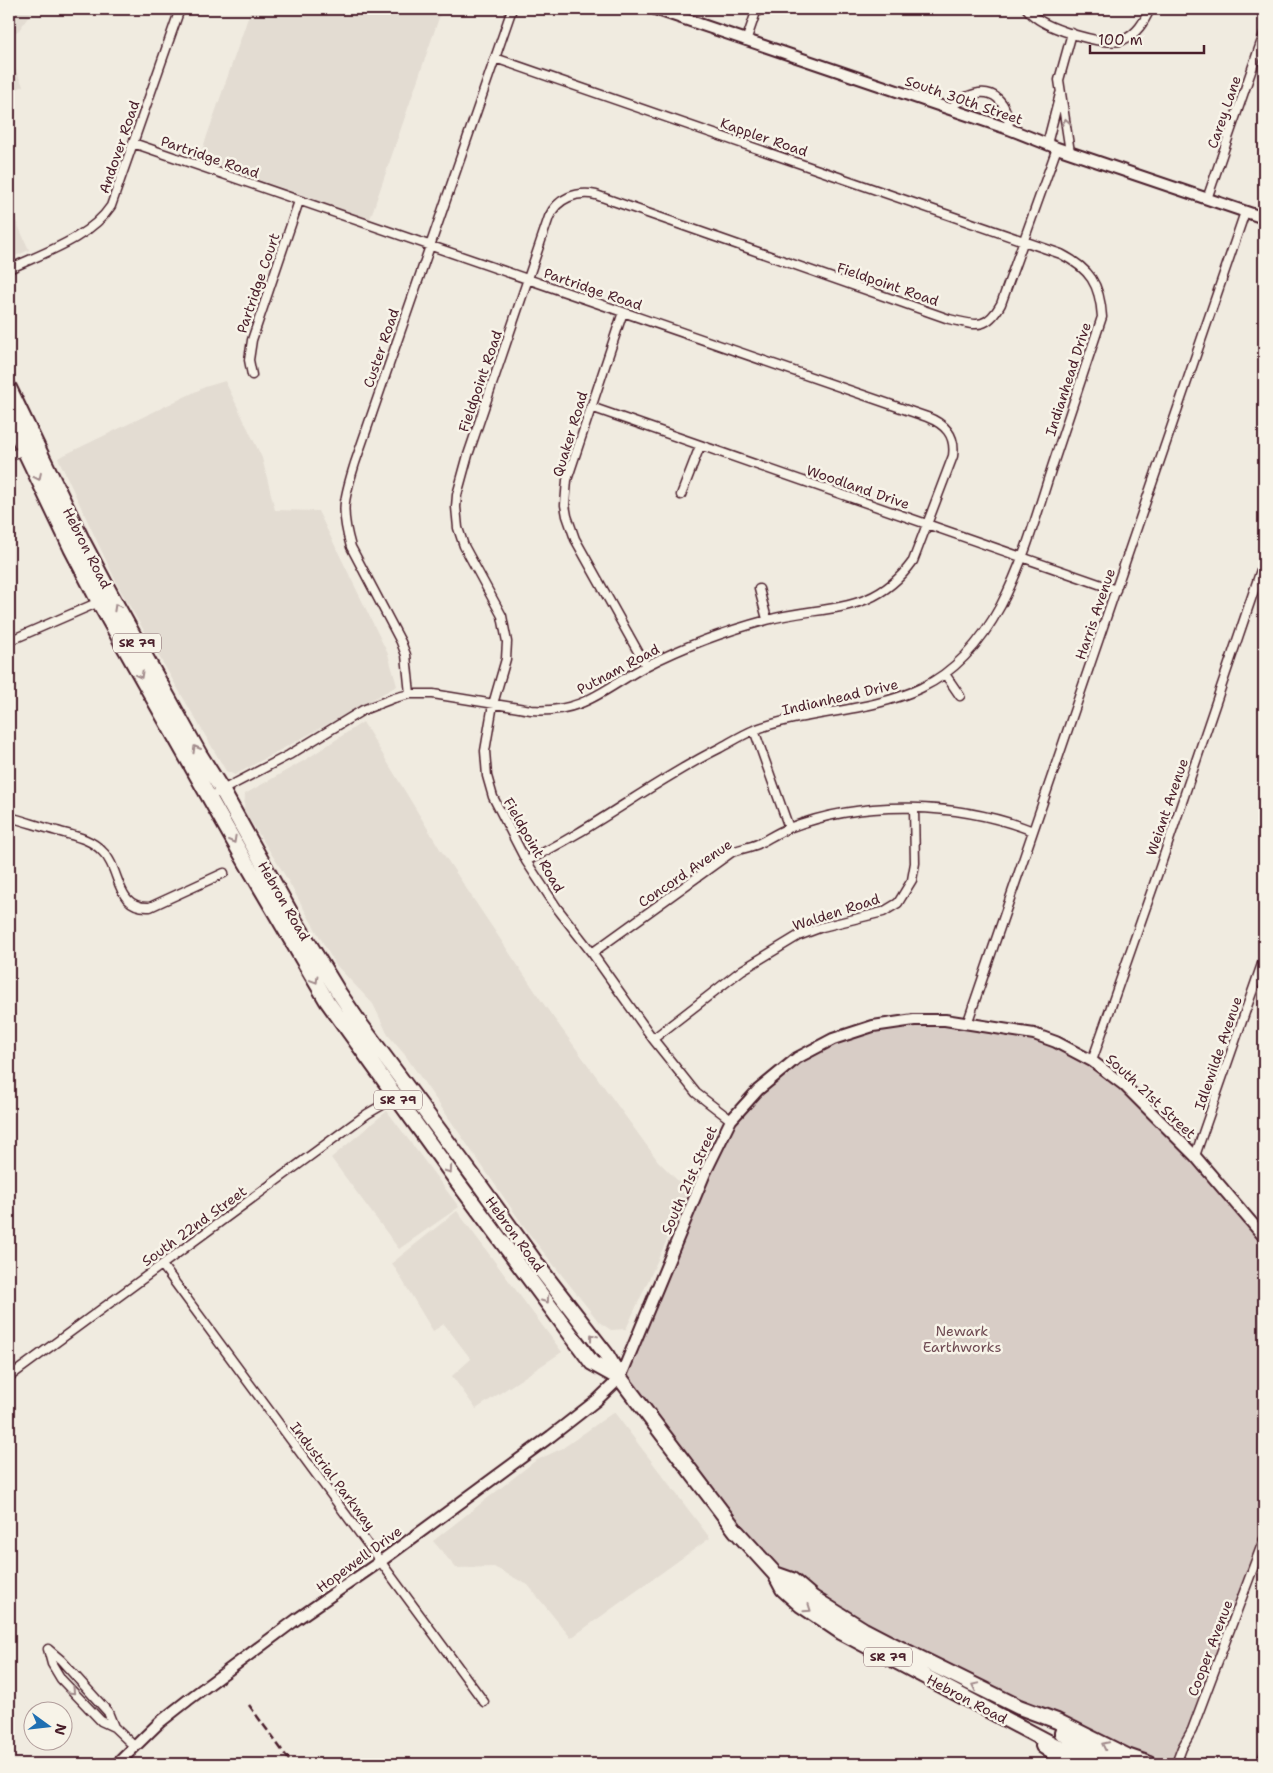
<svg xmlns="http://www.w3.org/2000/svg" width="1273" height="1773" font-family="'Shantell Sans',sans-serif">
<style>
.built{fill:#e3dcd2}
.green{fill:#d8cdc6;stroke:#917678}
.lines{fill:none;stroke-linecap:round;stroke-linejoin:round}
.street-casing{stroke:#4a1f2b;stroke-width:11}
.secondary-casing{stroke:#4a1f2b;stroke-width:14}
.highway-casing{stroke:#4a1f2b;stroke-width:18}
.street{stroke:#f7f3e8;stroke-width:8}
.secondary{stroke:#f7f3e8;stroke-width:10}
.highway{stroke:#f7f3e8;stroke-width:14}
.rail{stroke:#4a1f2b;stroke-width:2.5;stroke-dasharray:8 4;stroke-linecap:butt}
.oneway{stroke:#a0898a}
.labels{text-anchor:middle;stroke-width:5;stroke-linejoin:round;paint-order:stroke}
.shield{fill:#f7f3e8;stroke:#7e5f64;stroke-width:1}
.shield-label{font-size:12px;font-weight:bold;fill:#4a1f2b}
.street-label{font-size:14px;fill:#4a1f2b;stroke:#f7f3e8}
.park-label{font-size:14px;fill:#6e4a52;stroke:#f7f3e8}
</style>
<rect width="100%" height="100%" fill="#f0ebe0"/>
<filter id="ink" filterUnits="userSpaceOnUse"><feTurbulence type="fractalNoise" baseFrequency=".02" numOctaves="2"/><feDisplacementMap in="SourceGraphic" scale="10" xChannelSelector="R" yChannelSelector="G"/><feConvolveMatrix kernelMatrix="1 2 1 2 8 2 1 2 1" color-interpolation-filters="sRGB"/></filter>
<g filter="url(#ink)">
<path class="built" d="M9,9H34L19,30L9,37Z
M251,9H442L370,219L199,159Z
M9,56L23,86L9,93Z
M9,205L29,250L9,259Z
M225,381L262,458L275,510L318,511L388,654L397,686L235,775L226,771L119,588L58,458L205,387Z
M363,722L440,849L545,1006L658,1161L689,1192L626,1329L611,1330L599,1322L530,1235L405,1055L388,1035L373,1004L335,964L283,872L244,811L245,794L305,760Z
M387,1111L459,1207L399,1249L331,1158Z
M457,1211L562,1352L476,1409L452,1376L471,1359L444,1324L433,1331L392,1263Z
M614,1412L710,1538L571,1638L528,1585L494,1567L456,1568L433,1541L535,1461L563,1448Z"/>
<path class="green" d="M914,1020L1056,1042L1127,1088L1264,1238V1539L1176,1764H1150L1019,1707L775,1574L620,1378L717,1146L758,1090L833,1039Z"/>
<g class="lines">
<defs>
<path id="street" d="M1027,9C1030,12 1032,15 1035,17C1050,29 1105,47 1123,40C1137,34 1144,22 1150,9
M746,41L757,9
M495,58L1061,254C1090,269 1100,284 1102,317C1086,366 1069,415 1053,464C1027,543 1003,649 921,688C869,713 808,710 754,730C742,735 731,742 720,748C653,781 594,829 526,861
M949,109C954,105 960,100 966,97C994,84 1008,103 1009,129
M133,143L927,417C945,424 956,435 953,456L913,561C873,617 825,604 767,620C726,631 683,647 646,666C605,688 583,714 531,710L433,694H410L394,698L363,710L289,755L209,797
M1047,144L1060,94
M1070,152L1059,80L1072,33
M1207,199L1264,34
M9,269C43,253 90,238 111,206L180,9
M623,312L567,480L565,505L567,516L575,539L646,666
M252,375L249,360L252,340L299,201
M591,407L1116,590
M9,456L24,450
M681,495L700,446
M759,589L767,619
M9,641L99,602
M945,674L960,696
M410,694L406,655L401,642L351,547C340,509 344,499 355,463L512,9
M754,730L789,828
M9,817C25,821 41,827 57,831C73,836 90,838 102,851C122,869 114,909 150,907L224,873
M592,953L732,852C741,849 750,847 758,844C768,839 778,832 789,828C863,799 959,802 1033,831
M967,1024L1245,212
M653,1039L742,970L798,936L822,927L883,912L898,903L912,880L915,863L914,808
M1092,1061L1160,867L1264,561
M731,1120L696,1093L653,1039L592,953L557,908L526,861L493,797L487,776L485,751L493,704L506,659L507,642L502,616L464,546L458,528L456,507L457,495L468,455L549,217C557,198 577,191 596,195L949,319C975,325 986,331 1001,304L1057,148
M1195,1156L1264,958
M162,1265L484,1702
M9,1377L367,1114L396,1097
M48,1649L52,1664L61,1679L101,1721L114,1727L134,1746
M48,1649L61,1660L108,1712L114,1727
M1176,1764L1182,1748L1192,1730L1264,1539
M1261,1764L1264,1755"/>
<path id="secondary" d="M655,9L1009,129L1057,148L1264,218
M117,1764L160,1722L188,1700L297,1619L381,1561L551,1436L597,1400L620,1378L705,1173L731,1120L758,1090L797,1058L833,1039L873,1026L914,1020H945L1034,1034L1056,1042L1092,1061L1124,1085L1195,1156L1264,1237"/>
<path id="highway" d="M9,388L83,542L111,595L200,755L222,790L295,921L339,993L361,1025L482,1188L541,1270L606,1354L620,1378L736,1531L775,1574L783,1589L801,1605L841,1632L1090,1764
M9,418L71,548L99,602L244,859L327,1001L459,1184L592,1363L619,1378
M775,1574L792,1580L813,1598L864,1630L889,1643L1019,1707L1057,1721L1127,1756L1150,1764
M1062,1733L1115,1764
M1043,1746L1052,1752L1064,1764"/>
</defs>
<use href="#street" class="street-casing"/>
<use href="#secondary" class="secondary-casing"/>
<use href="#highway" class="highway-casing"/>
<use href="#street" class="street"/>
<use href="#secondary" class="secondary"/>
<use href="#highway" class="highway"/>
<path class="rail" d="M249,1705L292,1764"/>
</g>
<defs><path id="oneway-chevron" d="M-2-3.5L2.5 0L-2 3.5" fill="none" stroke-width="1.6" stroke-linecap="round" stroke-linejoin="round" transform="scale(1.25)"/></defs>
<g class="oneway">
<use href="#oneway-chevron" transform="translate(1066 122) rotate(-99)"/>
<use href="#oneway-chevron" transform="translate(38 477) rotate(65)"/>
<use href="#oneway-chevron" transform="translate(117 607) rotate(-119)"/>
<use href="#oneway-chevron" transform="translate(140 675) rotate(61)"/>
<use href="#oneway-chevron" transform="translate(196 749) rotate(-120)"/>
<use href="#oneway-chevron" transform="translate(233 840) rotate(61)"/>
<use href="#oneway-chevron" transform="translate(315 980) rotate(59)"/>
<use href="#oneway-chevron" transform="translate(449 1170) rotate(55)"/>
<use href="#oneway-chevron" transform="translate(546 1300) rotate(54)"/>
<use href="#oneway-chevron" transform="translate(593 1337) rotate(-127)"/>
<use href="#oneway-chevron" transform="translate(808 1609) rotate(35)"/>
<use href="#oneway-chevron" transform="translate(975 1686) rotate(-154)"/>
<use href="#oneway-chevron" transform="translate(72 1691) rotate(46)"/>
<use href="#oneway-chevron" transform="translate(1105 1745) rotate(-154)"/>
</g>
</g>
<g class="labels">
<g class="shield">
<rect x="113" y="633.5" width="48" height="19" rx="4"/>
<rect x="374" y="1090.5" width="48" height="19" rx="4"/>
<rect x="864" y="1647.5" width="48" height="19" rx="4"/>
</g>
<g class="shield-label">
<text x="137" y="647">SR 79</text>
<text x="398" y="1104">SR 79</text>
<text x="888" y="1661">SR 79</text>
</g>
<g class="street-label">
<text transform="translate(964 100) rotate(19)" y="5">South 30th Street</text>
<text transform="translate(1224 112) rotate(-71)" y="5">Carey Lane</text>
<text transform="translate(764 137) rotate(19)" y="5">Kappler Road</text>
<text transform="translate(119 147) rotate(-71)" y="5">Andover Road</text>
<text transform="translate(210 157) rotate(19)" y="5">Partridge Road</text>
<text transform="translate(258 283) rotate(-71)" y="5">Partridge Court</text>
<text transform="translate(888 284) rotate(19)" y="5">Fieldpoint Road</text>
<text transform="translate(593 289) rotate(19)" y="5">Partridge Road</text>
<text transform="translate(381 348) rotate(-71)" y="5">Custer Road</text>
<text transform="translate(1068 379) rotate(-72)" y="5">Indianhead Drive</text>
<text transform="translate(480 381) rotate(-71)" y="5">Fieldpoint Road</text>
<text transform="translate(570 434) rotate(-73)" y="5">Quaker Road</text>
<text transform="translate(858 487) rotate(19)" y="5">Woodland Drive</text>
<text transform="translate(87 548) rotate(63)" y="5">Hebron Road</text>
<text transform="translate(1095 614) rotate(-71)" y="5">Harris Avenue</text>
<text transform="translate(618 669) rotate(-28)" y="5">Putnam Road</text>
<text transform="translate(840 697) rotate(-13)" y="5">Indianhead Drive</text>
<text transform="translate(1167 807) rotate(-71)" y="5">Weiant Avenue</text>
<text transform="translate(534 845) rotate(60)" y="5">Fieldpoint Road</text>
<text transform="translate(685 873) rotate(-34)" y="5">Concord Avenue</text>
<text transform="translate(284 901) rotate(60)" y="5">Hebron Road</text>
<text transform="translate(836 912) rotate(-18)" y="5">Walden Road</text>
<text transform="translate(1218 1053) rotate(-71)" y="5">Idlewilde Avenue</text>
<text transform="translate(1151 1096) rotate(43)" y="5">South 21st Street</text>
<text transform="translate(689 1180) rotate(-66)" y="5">South 21st Street</text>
<text transform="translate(194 1226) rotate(-36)" y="5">South 22nd Street</text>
<text transform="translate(515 1234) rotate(54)" y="5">Hebron Road</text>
<text transform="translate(333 1476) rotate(53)" y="5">Industrial Parkway</text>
<text transform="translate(359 1559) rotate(-36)" y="5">Hopewell Drive</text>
<text transform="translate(1210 1648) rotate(-69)" y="5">Cooper Avenue</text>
<text transform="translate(967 1699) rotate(28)" y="5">Hebron Road</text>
</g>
<g class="park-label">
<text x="962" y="1336">Newark<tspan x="962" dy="16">Earthworks</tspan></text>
</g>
</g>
<rect width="1273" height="1773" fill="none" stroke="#f7f3e8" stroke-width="30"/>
<rect x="15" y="15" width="1243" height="1743" fill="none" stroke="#4a1f2b" stroke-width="2" filter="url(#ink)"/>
<g transform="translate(48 1726) rotate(105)"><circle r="24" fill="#f7f3e8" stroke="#b29e9c"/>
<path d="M0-4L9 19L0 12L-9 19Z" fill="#1f6fb2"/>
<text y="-8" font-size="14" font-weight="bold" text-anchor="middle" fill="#4a1f2b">N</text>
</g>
<path d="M1090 45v8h114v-8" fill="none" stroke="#4a1f2b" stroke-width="2.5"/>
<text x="1098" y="45" font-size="15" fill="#4a1f2b" stroke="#f7f3e8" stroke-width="4" paint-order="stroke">100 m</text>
</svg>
